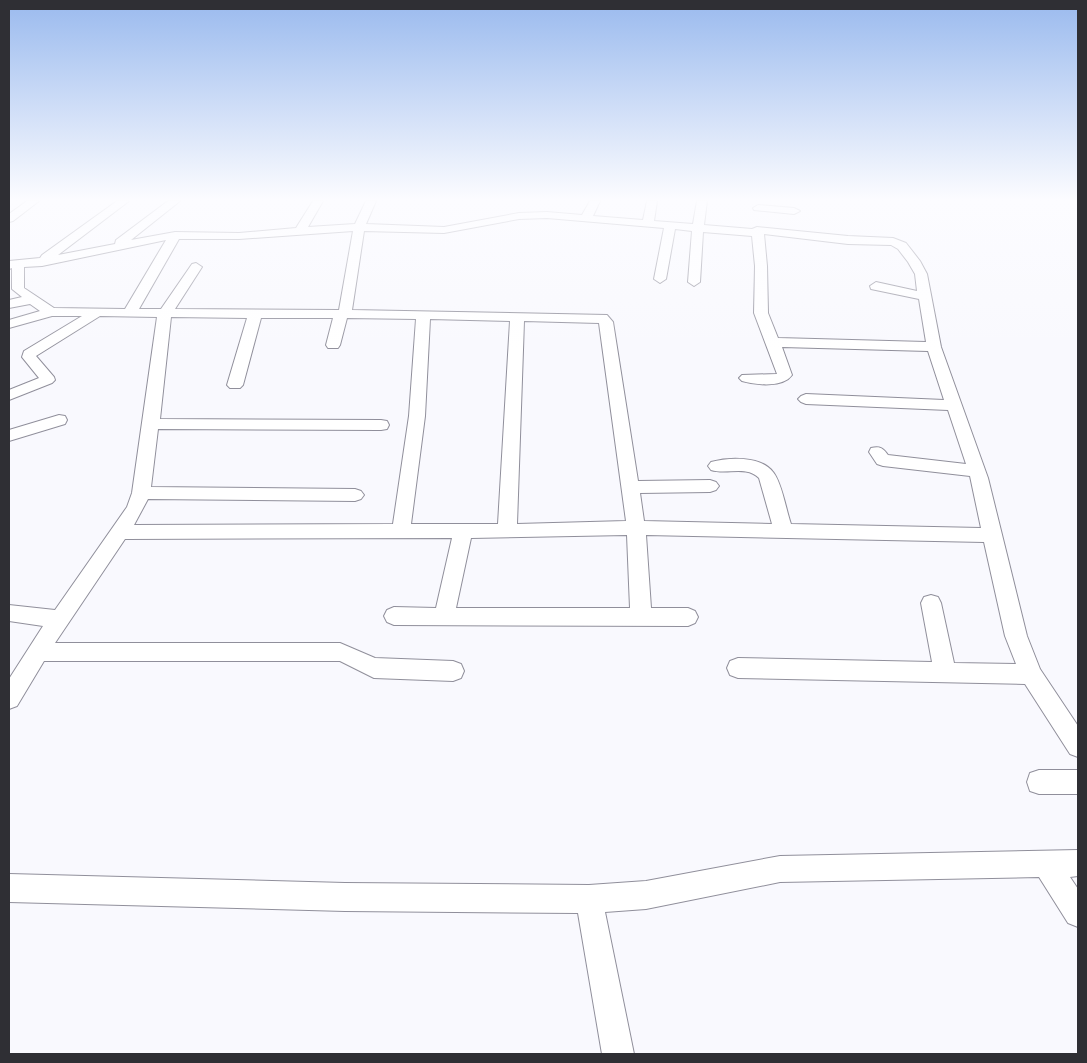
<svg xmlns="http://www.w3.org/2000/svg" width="1087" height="1063" font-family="Bitter,serif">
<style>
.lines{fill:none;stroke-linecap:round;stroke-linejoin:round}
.minor-casing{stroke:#908f9b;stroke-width:2}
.minor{fill:#fff;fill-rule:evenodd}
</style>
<rect width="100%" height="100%" fill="#f9f9fe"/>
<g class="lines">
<defs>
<path id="minor" d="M27,201H39L13,221L9,222V214Z
M117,201H129L58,255L115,244L116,240L168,201H180L131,240L175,232L239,233L296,228L313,201H323L308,227L355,224L366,201H376L366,224L444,227L519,213L547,212L582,215L590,201H600L593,216L643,220L647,201H657L654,221L693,224L697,201H707L704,225L752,229L757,227L848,236L893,238L906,243L920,261L927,274L941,347L988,478L1027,636L1040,669L1078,726V757L1070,754L1025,684L738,678L730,675L727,668L730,661L738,658L932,662L921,603L924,597L931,595L938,597L941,603L954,663L1016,664L1005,636L984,542L646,535L651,608H688L695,611L698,617L695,623L688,626L394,625L387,622L384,616L387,610L394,607L436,608L452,538L125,539L55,643H340L375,658L453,661L461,664L464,671L461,678L453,681L374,678L340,661H44L17,706L9,709V679L43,626L9,621V605L55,610L127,507L132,493L157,317L100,316L36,356L54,377L55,380L52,383L9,400V390L39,378L22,357L24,351L82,316H52L9,328V320L40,311L30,304L9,308V300L22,297L12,289V268L9,269V261L40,258L42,255ZM547,218L664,228L654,279L660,283L666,279L675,229L692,231L688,282L694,286L700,282L703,232L752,236L755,266L754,313L777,374L742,375L739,378L742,381C756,385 783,388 792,375L782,347L928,351L944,400L806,394L801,396L798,399L801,402L806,404L948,410L966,464L888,455C883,448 880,446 871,448L869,452L877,464L883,466L970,476L981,528L791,524C786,510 782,483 773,472C761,456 729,457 711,462L708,466L711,470C727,475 746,465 759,478L772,524L644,521L640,493L710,492L716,490L719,486L716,482L710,480L638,481L613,322L607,315L352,310L364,231L444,233L519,219ZM353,231L339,310L175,309L202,267L196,263L192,264L161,309H139L179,239H239ZM764,234L848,244L891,245L898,249L908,262L915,274L917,291L876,282L870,286L871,289L919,299L926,342L778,338L768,313L767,266ZM166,240L125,309L54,308L24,288V267L42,266ZM171,317L247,318L227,385L230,388H240L243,385L261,318H333L326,345L328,348H338L340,345L347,318L416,319L409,416L393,524L134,525L148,499L355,501L361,499L364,495L361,491L355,489L151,487L158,429L381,430L387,429L389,425L387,421L381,420L160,419ZM430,319L510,321L498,524H411L425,416ZM524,321L599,323L626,521L517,524ZM627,535L630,608H456L471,538Z
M758,205L794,208L800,211L794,214L754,210L753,208Z
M59,415L65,416L67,420L65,424L9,441V430Z
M1039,770H1078V794H1039L1030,791L1027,782L1030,773Z
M1078,850V876L1070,877L1078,889V927L1068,923L1039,877L780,882L646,909L605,912L634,1054H602L578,913L345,911L9,902V874L345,883L589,885L646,881L780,856Z"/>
</defs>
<use href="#minor" class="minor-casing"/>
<use href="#minor" class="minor"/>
</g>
<linearGradient id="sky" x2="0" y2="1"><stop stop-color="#9abaee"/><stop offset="0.57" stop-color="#fcfcff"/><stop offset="1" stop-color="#fcfcff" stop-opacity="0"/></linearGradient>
<rect width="1087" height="350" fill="url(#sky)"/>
<rect width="1087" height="1063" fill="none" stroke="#2f2f34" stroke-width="20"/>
</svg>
